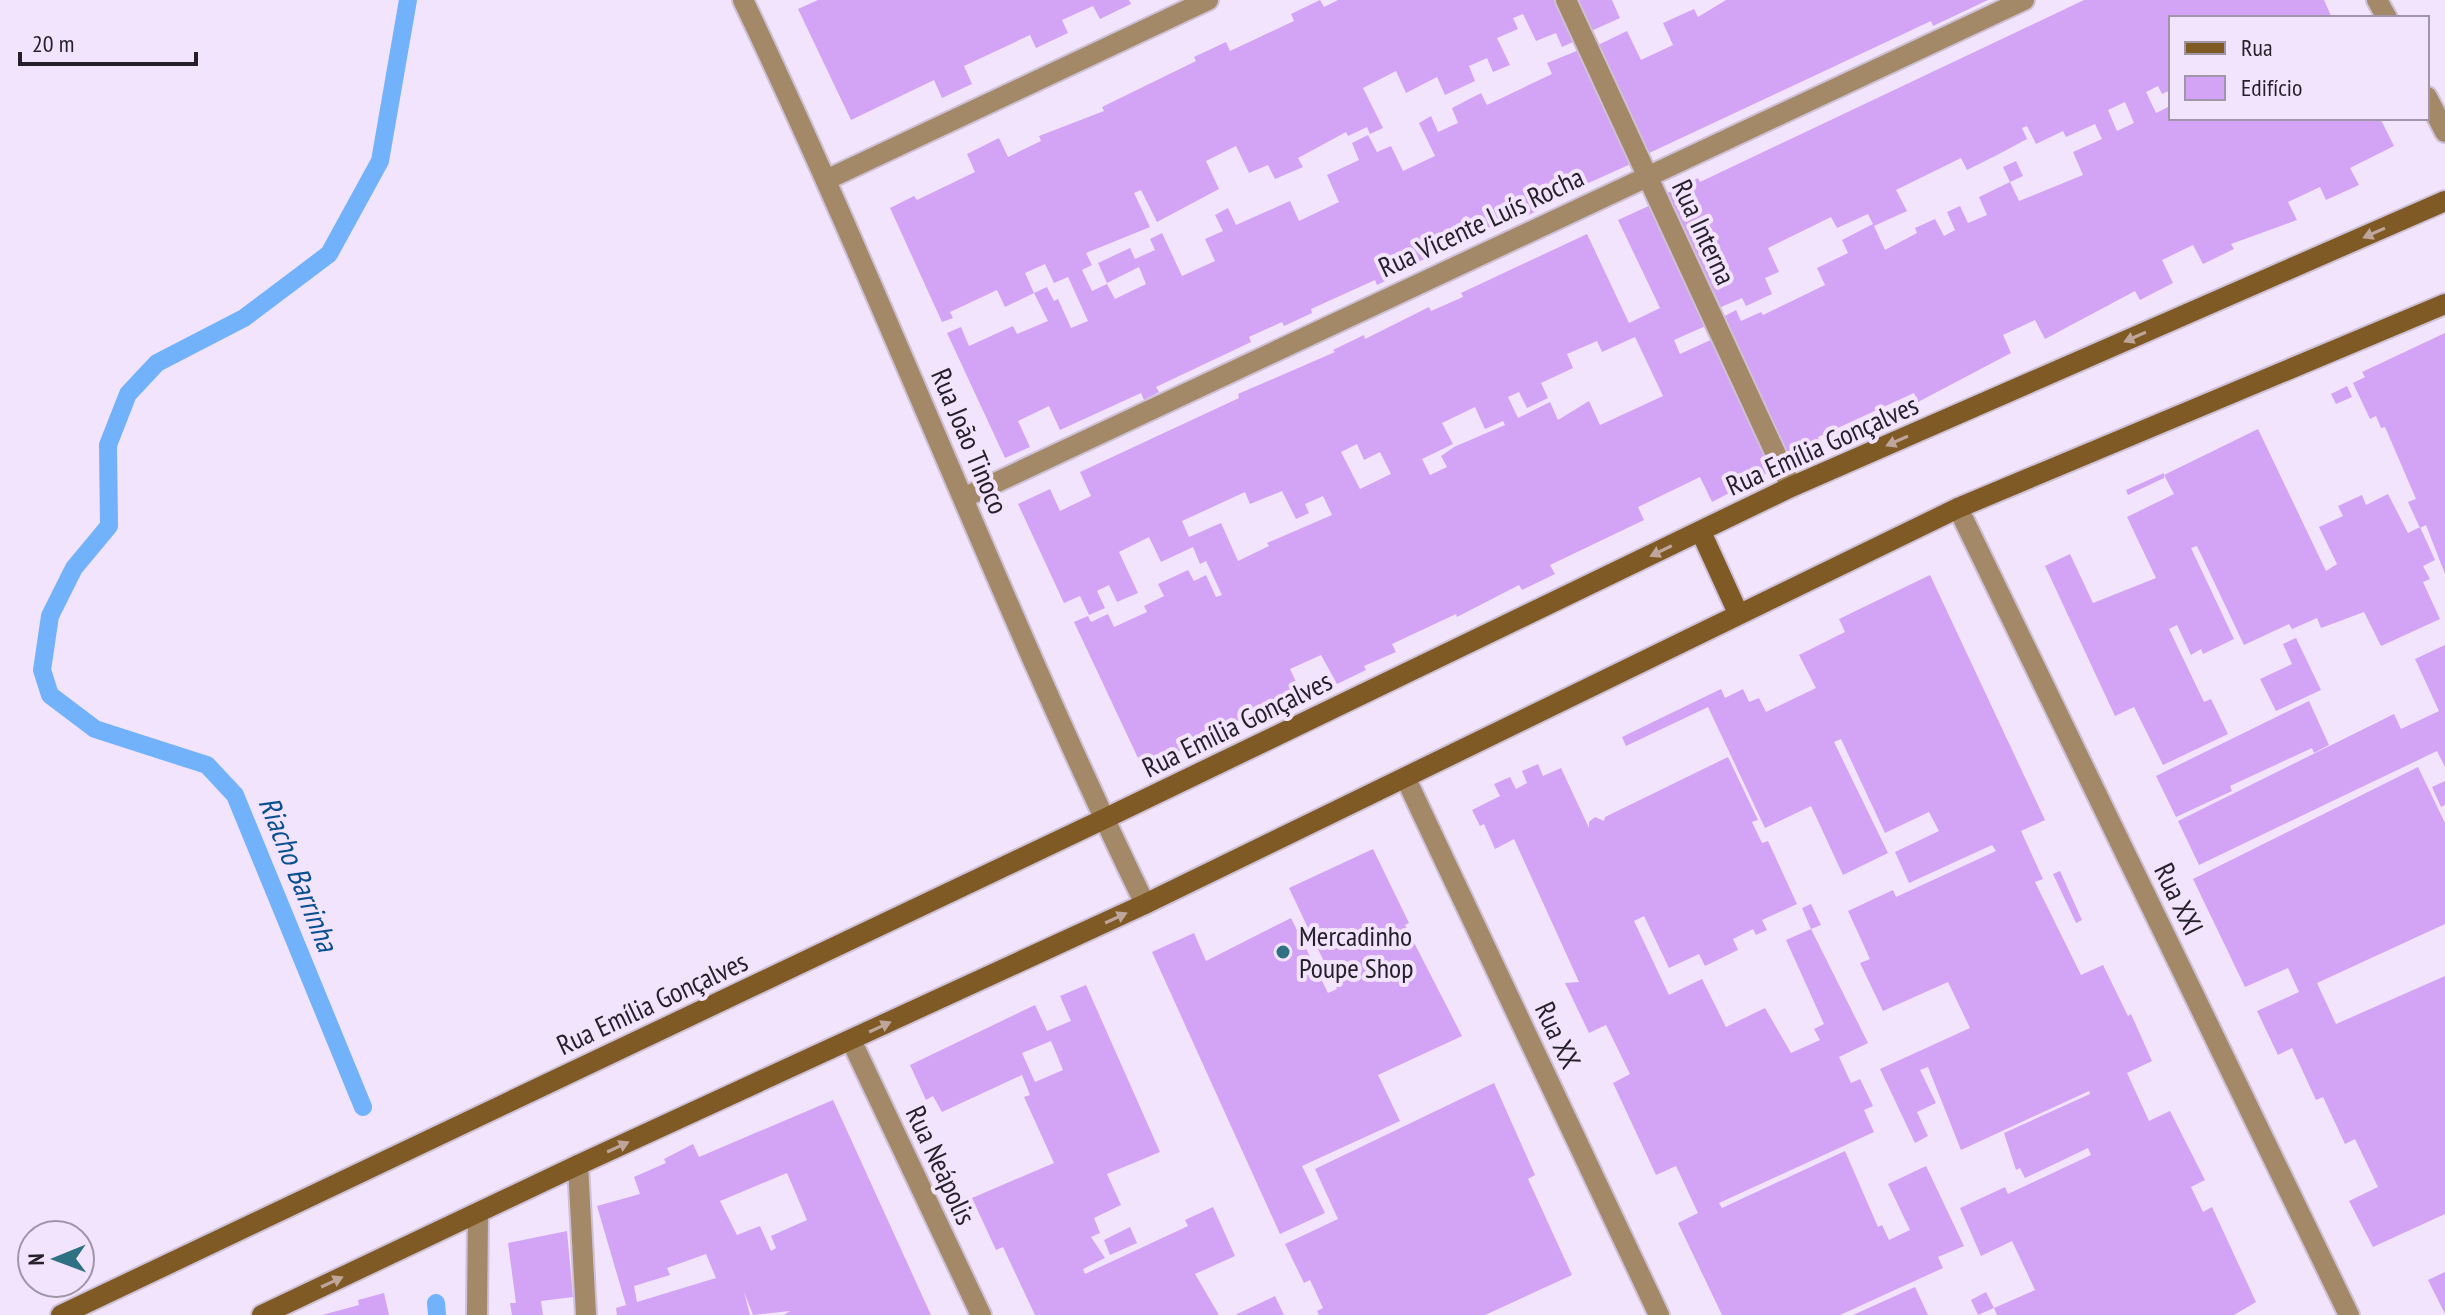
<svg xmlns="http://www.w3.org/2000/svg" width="2445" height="1315" font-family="'PT Sans Narrow',sans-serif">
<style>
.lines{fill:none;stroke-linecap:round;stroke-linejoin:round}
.stream{stroke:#71b2fa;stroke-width:18}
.building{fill:#d3a3f5;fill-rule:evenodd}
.street-casing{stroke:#cec1d7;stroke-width:24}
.secondary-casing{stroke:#cec1d7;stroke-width:24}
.street{stroke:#a48968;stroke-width:20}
.secondary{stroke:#805a25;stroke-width:20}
.oneway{fill:#bfa69c}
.poi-dot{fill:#2e7182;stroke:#f3e4fe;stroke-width:3}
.labels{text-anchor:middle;stroke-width:8;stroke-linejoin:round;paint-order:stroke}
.street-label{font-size:28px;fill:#241f28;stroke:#f3e4fe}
.poi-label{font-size:28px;fill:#241f28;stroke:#f3e4fe;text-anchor:start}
.water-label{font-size:30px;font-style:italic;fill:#084f90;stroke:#f3e4fe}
</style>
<rect width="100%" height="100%" fill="#f3e4fe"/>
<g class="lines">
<path class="stream" d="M363,1107L235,795L207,765L95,729L50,695L42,670L50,616L74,568L109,526L108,445L128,394L157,363L244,318L329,254L380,161L408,0
M436,1303L437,1315"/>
</g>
<path class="building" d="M818,0H1129L1131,4L1100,19L1093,6L1062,20L1068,33L1036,48L1030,35L964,66L972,84L942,98L934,80L851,120L798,9Z
M1320,0L1324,7L1338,0H1556L1575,41L1562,47L1556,33L1536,41L1523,14L1513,18L1518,29L1497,38L1510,65L1493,72L1487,58L1469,66L1475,81L1445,95L1437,77L1406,93L1396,71L1363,88L1383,128L1370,134L1367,127L1348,136L1346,132L1298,158L1303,167L1275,179L1268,165L1249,173L1236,146L1206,161L1219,189L1157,222L1141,190L1134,193L1150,227L1086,253L1092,265L1082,270L1092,291L1107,284L1115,299L1146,284L1139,267L1107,283L1098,263L1130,248L1135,259L1155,250L1150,239L1162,233L1182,276L1215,261L1205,239L1223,231L1215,215L1228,208L1236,225L1290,201L1299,221L1339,202L1327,175L1359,160L1352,143L1368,135L1377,152L1391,146L1403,171L1435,156L1419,123L1431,116L1438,132L1458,123L1452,108L1481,93L1487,105L1552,74L1547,63L1579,50L1633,163L1535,207L1537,211L1504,226L1502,222L1471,236L1473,240L1410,265L1412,268L1377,285L1375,280L1311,309L1312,313L1284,326L1282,322L1249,337L1251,342L1156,387L1159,392L1144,400L1141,393L1060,430L1049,406L1018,421L1030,447L1005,458L947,333L961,327L969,346L1013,326L1017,334L1048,321L1034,293L1047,287L1054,301L1058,299L1071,328L1088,321L1068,277L1054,283L1045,264L1025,273L1034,293L1005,307L997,290L950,312L953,318L942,322L890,208L914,196L917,200L975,172L967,154L999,138L1008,157L1041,141L1039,136L1104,111L1102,107L1196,61L1194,57L1226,42L1230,51L1294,21L1291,14Z
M1574,0H1612L1620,18L1589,32Z
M1726,0H1988L1933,26L1931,21L1645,155L1596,46L1627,31L1641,60L1673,45L1663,23L1694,9L1698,17Z
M2084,0H2324L2332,18H2171V90L2162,94L2158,86L2146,92L2156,113L2168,107L2171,118H2380L2394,146L2350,168L2359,185L2326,200L2320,187L2288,202L2297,220L2231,244L2234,249L2203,264L2193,245L2162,260L2173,283L2140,300L2135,291L2045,339L2035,320L2003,335L2011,353L1918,402L1914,393L1818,437L1820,442L1787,457L1719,319L1736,310L1741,321L1761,312L1763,315L1825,285L1817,268L1848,253L1842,240L1873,224L1868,214L1837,228L1831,217L1768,248L1779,272L1765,278L1772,294L1746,306L1742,298L1719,308L1665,194L1698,178L1700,182ZM2125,102L2134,123L2117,131L2108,110ZM2095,124L2102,139L2073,152L2083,175L2019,201L2010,182L1979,197L1987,215L1968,223L1960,206L1947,212L1955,230L1944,236L1935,219L1915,228L1917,233L1885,250L1874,226L1907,211L1896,190L1961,158L1967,170L1997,155L2027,139L2022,128L2027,126L2036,144L2063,131L2066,137Z
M2016,161L2023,176L2010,182L2003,167Z
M1653,204L1708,325L1674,340L1680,354L1715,338L1775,469L1712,502L1700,477L1638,507L1644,520L1550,565L1555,574L1522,590L1519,585L1457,617L1456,614L1392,644L1396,652L1364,666L1366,670L1337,684L1321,655L1290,669L1302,695L1203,735L1204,738L1150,767L1145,755L1138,758L1074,622L1088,616L1091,622L1108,614L1114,627L1147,612L1144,606L1164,596L1158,584L1188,570L1194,581L1206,575L1216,597L1222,595L1206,561L1200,564L1193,547L1161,562L1149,537L1119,552L1138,593L1117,602L1109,585L1097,591L1105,608L1089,615L1080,596L1064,603L1018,504L1050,489L1060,511L1091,496L1080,472L1239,398L1238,394L1335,352L1333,350L1364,335L1365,339L1429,307L1431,311L1463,297L1461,293L1587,234L1629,323L1660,308L1618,220ZM1635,337L1663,396L1600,425L1589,401L1558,420L1550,402L1518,418L1508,397L1519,392L1527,408L1548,398L1541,383L1573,368L1567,354L1597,341L1602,352ZM1475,407L1485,429L1503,421L1505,425L1454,447L1441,456L1447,467L1430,475L1422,459L1453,444L1442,423ZM1357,444L1364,460L1380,452L1391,474L1360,489L1341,452ZM1282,491L1296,519L1309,513L1305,504L1323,496L1332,515L1267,543L1269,546L1238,561L1221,523L1189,537L1182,521L1245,492L1250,504Z
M2445,333V574L2426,525L2420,528L2408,502L2416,499L2385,427L2381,428L2376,416L2370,419L2353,383L2365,377L2362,372Z
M2347,386L2352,397L2336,404L2331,394Z
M2258,429L2326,571L2337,564L2319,527L2343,516L2338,506L2362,495L2366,505L2388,494L2408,533L2420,527L2435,560L2423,566L2430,579L2423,582L2440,619L2381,646L2364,612L2321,628L2317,618L2292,629L2289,624L2244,645L2197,546L2191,548L2234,639L2203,654L2201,649L2191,655L2177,625L2169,629L2204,702L2211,699L2228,734L2163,765L2134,707L2115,716L2045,566L2070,554L2093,603L2156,578L2127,517L2174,494L2164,475Z
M2164,473V478L2128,495L2126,490Z
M1930,575L2045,820L2021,831L2043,879L2035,882L2081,975L2103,965L2128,1016L2131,1014L2152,1061L2127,1073L2149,1121L2170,1111L2205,1180L2191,1187L2203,1212L2212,1207L2256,1302L2234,1315H1997L1994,1308L2035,1290L2012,1241L1981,1256L1960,1208L2005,1187L2008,1194L2091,1155L2088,1148L2025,1178L2020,1168L2016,1170L2004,1133L2090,1094L2089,1091L1961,1150L1928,1067L1920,1070L1936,1103L1917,1112L1928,1136L1915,1143L1880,1069L1970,1028L1948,982L1883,1011L1860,963L1870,959L1848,911L1893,890L1896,897L1996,851L1992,845L1909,883L1895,852L1939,831L1929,812L1885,833L1841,739L1834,742L1888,853L1843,875L1811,806L1765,828L1708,707L1626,746L1622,737L1721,689L1725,698L1743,689L1749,702L1759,698L1766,712L1816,688L1799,655L1845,632L1839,619Z
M2296,638L2321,690L2276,711L2260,679L2292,664L2283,644Z
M2445,645V767L2437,751L2199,865L2178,821L2394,714L2401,729L2439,711L2415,659Z
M2309,701L2329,745L2314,753L2312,748L2230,786L2232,791L2176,817L2156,776Z
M1728,757L1758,820L1752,822L1762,843L1768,841L1797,904L1762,920L1767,930L1756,935L1753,929L1733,939L1738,950L1705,966L1699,954L1669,968L1644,916L1634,921L1669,995L1702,979L1726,1027L1765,1008L1791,1053L1820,1040L1814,1029L1824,1024L1786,940L1811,929L1868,1043L1839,1057L1851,1083L1860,1079L1873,1106L1864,1110L1874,1132L1719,1203L1722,1208L1845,1151L1878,1227L1882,1225L1889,1240L1910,1230L1888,1184L1926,1166L1964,1246L1938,1257L1943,1268L1840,1315H1722L1678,1223L1698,1213L1676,1166L1656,1175L1613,1083L1630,1074L1606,1025L1589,1033L1565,983L1579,982L1514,839L1495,849L1484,824L1480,826L1472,810L1500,796L1494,784L1510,777L1516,789L1527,783L1522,771L1538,764L1543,776L1561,768L1589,828V822L1595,817L1604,821L1605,817Z
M2418,767L2445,823V924L2317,983L2336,1024L2445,976V1214L2373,1247L2349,1201L2378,1187L2355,1139L2345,1144L2323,1097L2316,1100L2292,1048L2278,1055L2257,1011L2299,992L2288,968L2245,987L2193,879Z
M2445,781V805L2441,807L2432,787Z
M1373,849L1409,923L1405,925L1462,1036L1378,1075L1400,1121L1302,1166L1325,1213L1280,1234L1152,952L1194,933L1206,961L1291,918L1328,993L1337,989L1289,888Z
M2060,871L2082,920L2076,923L2053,874Z
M1811,904L1821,925L1811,929L1802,908Z
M1086,985L1160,1152L1107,1174L1121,1205L1094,1218L1100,1233L1091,1237L1105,1258L1083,1269L1085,1274L1188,1226L1185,1220L1213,1207L1235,1256L1195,1274L1219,1315H1035L1003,1247L996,1250L972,1198L1054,1163L1024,1097L1030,1095L1022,1075L942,1112L933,1096L926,1100L910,1065L1035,1005L1047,1031L1071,1021L1060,996ZM1051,1041L1063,1070L1035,1082L1022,1053Z
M1494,1083L1535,1175L1528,1179L1572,1275L1485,1315H1319L1317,1311L1323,1308L1310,1280L1304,1283L1285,1244L1338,1219L1315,1169Z
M833,1100L931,1315H784L790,1311L753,1315L744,1292L750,1315H617L616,1308L626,1305L597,1206L640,1194L634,1177L666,1163L664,1159L693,1144L699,1157ZM787,1173L807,1220L771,1236L776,1248L771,1251L760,1226L737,1235L720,1201ZM706,1254L716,1278L637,1302L634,1286L670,1275L667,1268Z
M1130,1227L1137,1243L1110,1255L1104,1240Z
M567,1231L573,1297L541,1301L543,1315H512L510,1303H516L508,1243Z
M2445,1272V1314L2428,1280Z
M1915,1287L1928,1315H1853Z
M1986,1292L1994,1308L1978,1315L1971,1300Z
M384,1293L389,1315H322L359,1305L358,1300Z
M1275,1296L1284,1315H1235Z"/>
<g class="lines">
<defs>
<path id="street" d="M743,0C885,298 1001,607 1145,904
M1566,0L1791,487
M2377,0L2387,18
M2427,97L2445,132
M828,179L1208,0
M963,498L2024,0
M1958,508L2349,1315
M1406,779L1659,1315
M851,1040L981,1315
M578,1165L586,1315
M477,1315L478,1214"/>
<path id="secondary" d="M1701,532L1738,613
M61,1315L1104,819L1791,487L2445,201
M262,1315L578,1165L1145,904L1958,508L2445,304"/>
</defs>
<use href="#street" class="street-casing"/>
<use href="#secondary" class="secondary-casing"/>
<use href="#street" class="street"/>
<use href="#secondary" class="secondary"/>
</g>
<defs><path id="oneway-solid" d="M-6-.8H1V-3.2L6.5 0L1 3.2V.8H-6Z" transform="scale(2)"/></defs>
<g class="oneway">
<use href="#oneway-solid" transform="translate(2374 233) rotate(156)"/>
<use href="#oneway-solid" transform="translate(2135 337) rotate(156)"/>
<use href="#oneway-solid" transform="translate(1897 441) rotate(156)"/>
<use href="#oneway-solid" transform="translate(1661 551) rotate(154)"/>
<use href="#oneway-solid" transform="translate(1116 918) rotate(-25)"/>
<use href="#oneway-solid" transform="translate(880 1027) rotate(-25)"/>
<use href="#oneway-solid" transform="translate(618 1147) rotate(-25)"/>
<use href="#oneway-solid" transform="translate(332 1282) rotate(-25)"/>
</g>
<circle class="poi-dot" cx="1283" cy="952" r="8"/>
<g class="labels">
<g class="street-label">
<text transform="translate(1481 222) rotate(-25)" y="10">Rua Vicente Luís Rocha</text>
<text transform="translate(1704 232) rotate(65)" y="10">Rua Interna</text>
<text transform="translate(970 441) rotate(67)" y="10">Rua João Tinoco</text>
<text transform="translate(1822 445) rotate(-24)" y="10">Rua Emília Gonçalves</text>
<text transform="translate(1237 724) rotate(-26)" y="10">Rua Emília Gonçalves</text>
<text transform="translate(2179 899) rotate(64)" y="10">Rua XXI</text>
<text transform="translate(652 1003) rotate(-25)" y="10">Rua Emília Gonçalves</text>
<text transform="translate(1558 1035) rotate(65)" y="10">Rua XX</text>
<text transform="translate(941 1165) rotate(65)" y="10">Rua Neápolis</text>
</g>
<g class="poi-label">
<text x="1299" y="946">Mercadinho<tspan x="1299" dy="32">Poupe Shop</tspan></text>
</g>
<g class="water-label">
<text transform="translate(298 874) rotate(68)" y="10">Riacho Barrinha</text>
</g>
</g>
<rect x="2169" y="16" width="260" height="104" fill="#f3e4fe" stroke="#a095a8" stroke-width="2"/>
<rect x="2185" y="42" width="40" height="12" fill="#805a25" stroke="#a095a8" stroke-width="2"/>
<text x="2241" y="56" font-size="24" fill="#241f28">Rua</text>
<rect x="2185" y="76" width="40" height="24" fill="#d3a3f5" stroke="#a095a8" stroke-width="2"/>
<text x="2241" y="96" font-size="24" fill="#241f28">Edifício</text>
<g transform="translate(56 1259) rotate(269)"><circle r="38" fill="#f3e4fe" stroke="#a095a8" stroke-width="2"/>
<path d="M0-6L14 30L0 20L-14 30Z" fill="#2e7182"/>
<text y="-12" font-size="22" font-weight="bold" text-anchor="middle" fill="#241f28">N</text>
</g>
<path d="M20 52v12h176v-12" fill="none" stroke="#241f28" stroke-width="4"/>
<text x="32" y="52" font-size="24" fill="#241f28" stroke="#f3e4fe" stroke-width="6" paint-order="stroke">20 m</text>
</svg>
